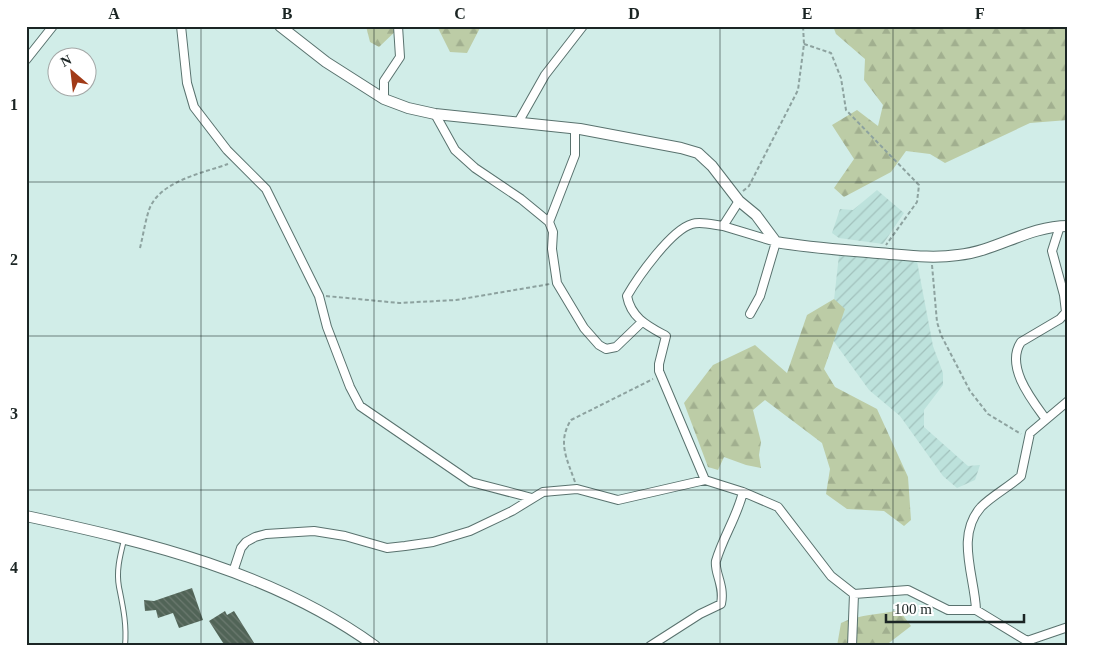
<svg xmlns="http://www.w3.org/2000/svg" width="1094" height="672" font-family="Georgia,serif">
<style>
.industrial{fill:url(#industrial-furrows)}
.forest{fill:url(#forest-firs)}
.building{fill:url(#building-back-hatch)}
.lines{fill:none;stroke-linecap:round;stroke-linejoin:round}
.service-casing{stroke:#59726e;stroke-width:6}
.minor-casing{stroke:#59726e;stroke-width:10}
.tertiary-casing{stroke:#59726e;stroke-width:12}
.path{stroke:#8da29f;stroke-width:2;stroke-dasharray:4 2.5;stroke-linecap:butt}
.service{stroke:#fff;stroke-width:4}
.minor{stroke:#fff;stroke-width:8}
.tertiary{stroke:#fff;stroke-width:10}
.grid{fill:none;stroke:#1b2524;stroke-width:1;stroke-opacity:0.55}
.neatline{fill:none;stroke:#1b2524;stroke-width:2}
.grid-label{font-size:16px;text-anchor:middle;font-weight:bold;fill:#1b2524}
</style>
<defs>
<pattern id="industrial-furrows" width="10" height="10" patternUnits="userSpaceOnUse" patternTransform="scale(1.25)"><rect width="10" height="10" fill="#bde2dc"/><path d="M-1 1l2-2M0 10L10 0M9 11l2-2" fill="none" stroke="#a2c2bd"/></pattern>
<pattern id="forest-firs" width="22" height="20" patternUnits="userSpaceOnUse" patternTransform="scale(1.25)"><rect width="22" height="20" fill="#bccca6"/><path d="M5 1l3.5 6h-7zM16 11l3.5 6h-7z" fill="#a1af8f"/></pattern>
<pattern id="building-back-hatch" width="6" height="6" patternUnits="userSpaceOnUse" patternTransform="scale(1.25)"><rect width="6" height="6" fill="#516457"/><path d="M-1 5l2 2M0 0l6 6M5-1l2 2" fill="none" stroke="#6c7a70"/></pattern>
</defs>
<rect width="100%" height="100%" fill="#d1ede8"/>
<path class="industrial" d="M877,190L904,213L883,244L839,238L832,233L840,209L853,210Z
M839,255L916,256L933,346L943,373V385L924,410V427L968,466L980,465L975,480L957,488L943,476L900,416L869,390L830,336Z"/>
<path class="forest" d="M366,26H401L379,47L370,42Z
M437,26H481L467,53L450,52Z
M833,26H1068V120L1030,123L945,163L930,154L906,151L891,172L844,197L834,188L854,159L832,125L857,110L878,126L883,105L864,80L865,59L836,34Z
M834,299L845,309L824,369L835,387L877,409L908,477L911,520L904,526L884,511L847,509L826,494L830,469L822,443L765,400L753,410L761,442L759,455L761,468L746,465L724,457L718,470L708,467L684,403L713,365L755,345L787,373L807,315Z
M899,610L911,626L885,646H837L841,623C860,614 878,615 899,610Z"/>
<path class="building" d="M192,588L203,620L179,628L173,613L158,618L156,610L145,611L144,600L154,601Z
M225,611L227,615L234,611L256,646H225L209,621Z"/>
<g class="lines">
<defs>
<path id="service" d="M124,540C120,556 116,571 119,587C123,607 127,625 125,646"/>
<path id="minor" d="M181,26L187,83L194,107L227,150L266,189L319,296L327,327L350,387L360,406L471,482L532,498
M26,60L53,26
M384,99V81L400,57L398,26
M435,114L455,150L475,168L521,199L549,222L553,232L552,249L557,283L584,328L599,345L606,349L616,347L642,322
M519,121L545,75L583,26
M549,222L575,155V128
M723,226L776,242L760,296L750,314
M1045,418C1031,399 1005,366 1021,342L1060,319L1066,312L1064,295L1052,251L1060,226
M705,480L659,371V364L666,336C648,326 631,318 627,296C638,277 671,230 692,224C701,221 714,225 723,226L739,201
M233,572L241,548L246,542L255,537L266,534L314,531L345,536L387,548L405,546L433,542L470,531L512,511L543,492L577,489L618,500L705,480L743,492L778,507L831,576L854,594L908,590L948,610H976
M1027,641L1068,627
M650,646L700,614L721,604C725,586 714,572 716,561C723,537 737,517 743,492
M852,646L854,594
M1027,646V641L976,610C975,577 955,536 981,507C993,495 1009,487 1021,476L1030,433L1068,401"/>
<path id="tertiary" d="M280,26L326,62L384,99L408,108L435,114L580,129L681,148L698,153L712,166L739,201L756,215L776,242C810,248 844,250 878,253C905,255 932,259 958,255C997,251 1028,226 1068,226
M26,516C147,542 273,572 375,646"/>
</defs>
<use href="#service" class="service-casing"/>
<use href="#minor" class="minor-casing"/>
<use href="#tertiary" class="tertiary-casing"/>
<path class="path" d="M804,44L831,53L841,78L846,110L919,185L917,202L886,245
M743,191L749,186L798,90L804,44L803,26
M140,248C143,236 145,222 149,210C159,181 203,173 228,164
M932,265L937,322L941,335L970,391L988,414L1021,434
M326,296L399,303L456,300L550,284
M575,482C567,459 557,442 571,420L653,379"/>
<use href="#service" class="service"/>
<use href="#minor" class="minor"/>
<use href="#tertiary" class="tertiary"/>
</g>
<path class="grid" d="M201,26V646M374,26V646M547,26V646M720,26V646M893,26V646M26,182H1068M26,336H1068M26,490H1068"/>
<rect width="1094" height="672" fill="none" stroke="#ffffff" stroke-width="55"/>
<g transform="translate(72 72) rotate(332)"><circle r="24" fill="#ffffff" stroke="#a4a8a7"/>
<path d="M0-4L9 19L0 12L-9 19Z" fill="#a13a17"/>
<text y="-8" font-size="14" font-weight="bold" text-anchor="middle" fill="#1b2524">N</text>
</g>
<path d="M886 614v8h138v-8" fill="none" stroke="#1b2524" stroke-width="2.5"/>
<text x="894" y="614" font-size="15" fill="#1b2524" stroke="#ffffff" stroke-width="4" paint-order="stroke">100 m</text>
<rect x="28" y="28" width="1038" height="616" class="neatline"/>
<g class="grid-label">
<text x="114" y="19">A</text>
<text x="287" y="19">B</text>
<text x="460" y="19">C</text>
<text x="634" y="19">D</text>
<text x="807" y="19">E</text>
<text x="980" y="19">F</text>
<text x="14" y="110">1</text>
<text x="14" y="265">2</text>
<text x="14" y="419">3</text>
<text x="14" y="573">4</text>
</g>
</svg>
